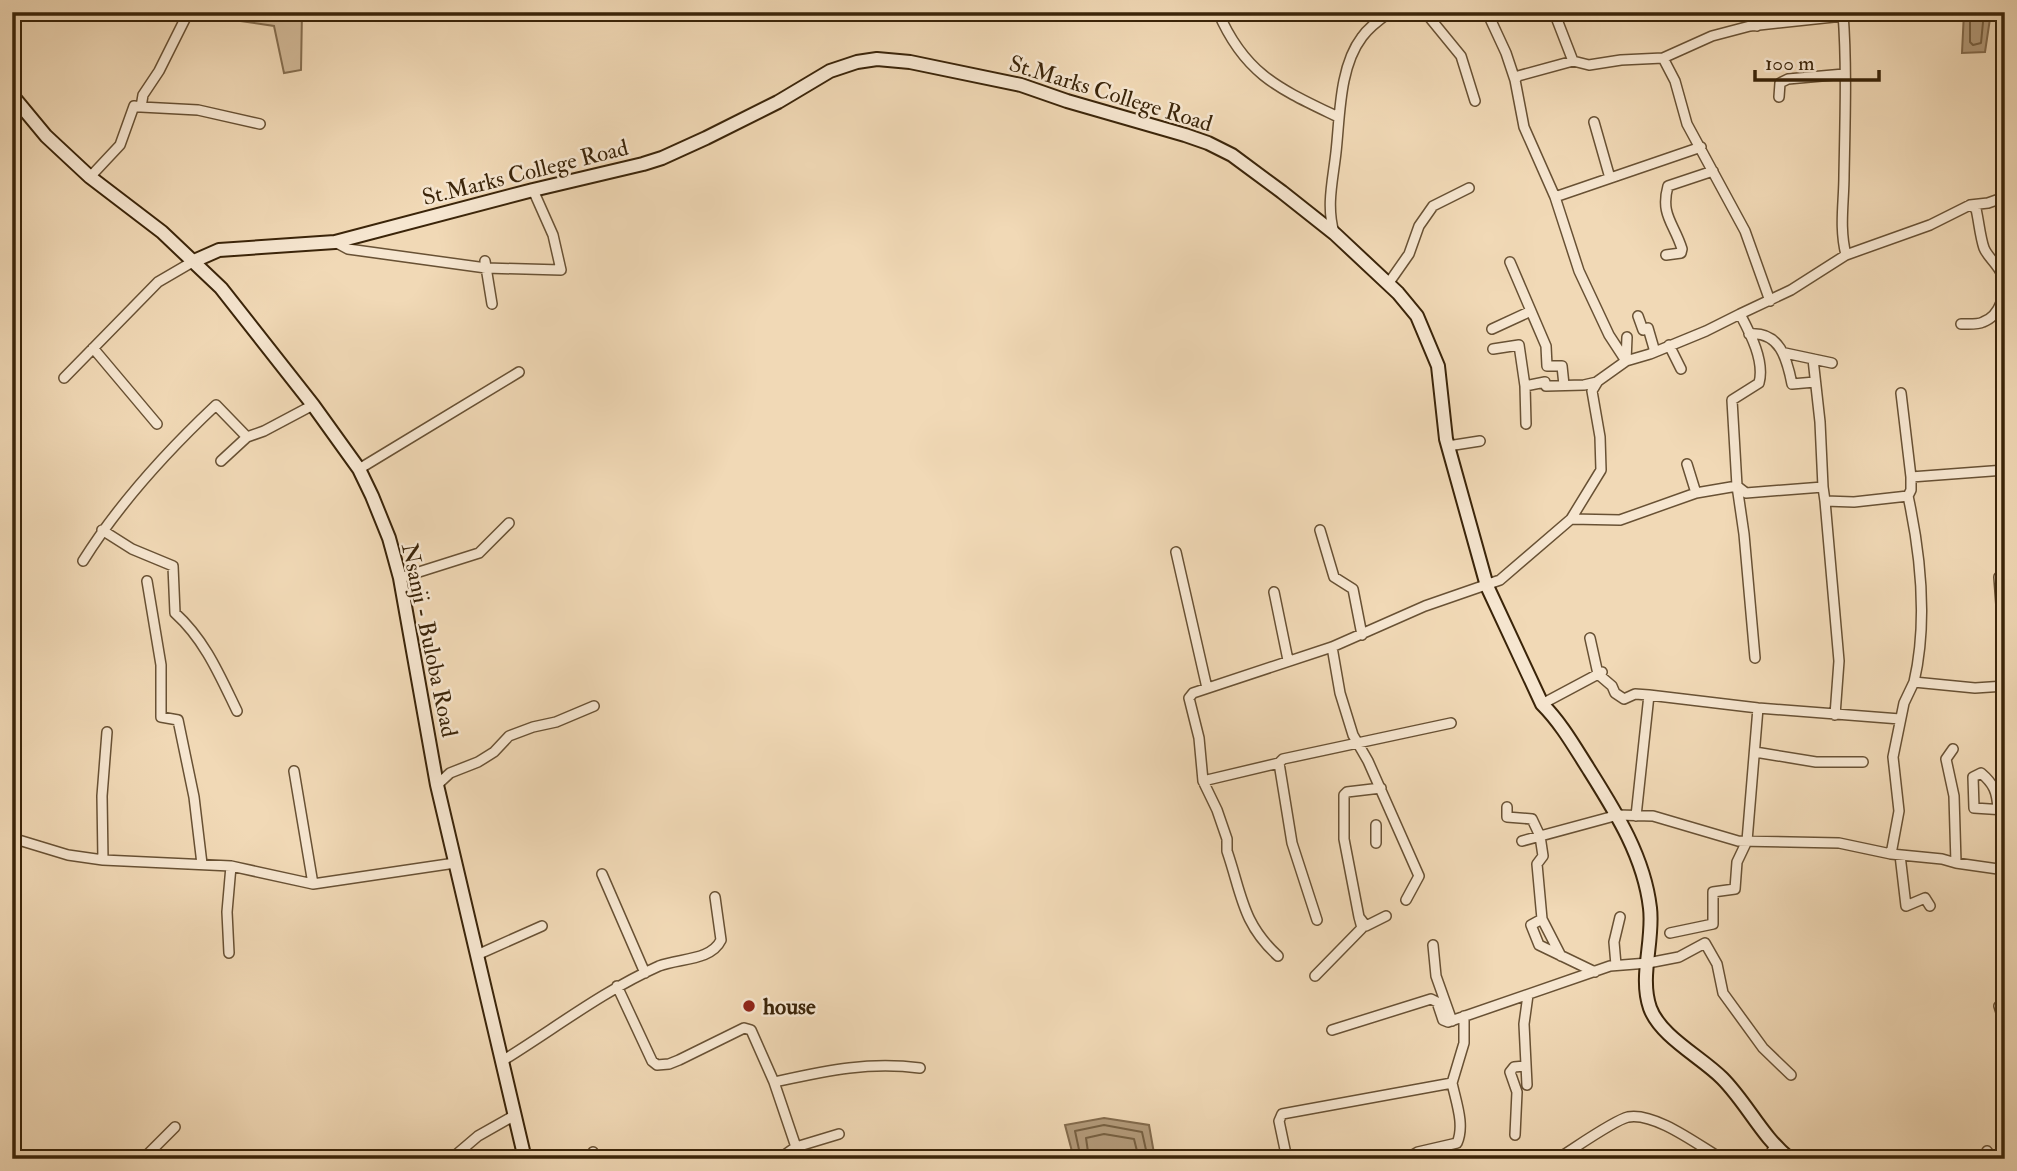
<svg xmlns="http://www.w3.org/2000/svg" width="2017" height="1171" font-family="'IM FELL Double Pica',serif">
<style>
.green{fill:#d2ba99;stroke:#866f51;stroke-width:2}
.water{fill:#b39b7b;stroke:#836b4d;stroke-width:2}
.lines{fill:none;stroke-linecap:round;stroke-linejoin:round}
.shore{stroke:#766042;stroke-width:2}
.minor-casing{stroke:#685134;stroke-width:12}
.secondary-casing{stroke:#3a2409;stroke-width:16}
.minor{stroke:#f6e6d0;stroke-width:9}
.secondary{stroke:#f6e6d0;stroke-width:12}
.poi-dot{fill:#8f2418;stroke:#f6e6d0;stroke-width:2.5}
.labels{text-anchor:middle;stroke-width:5;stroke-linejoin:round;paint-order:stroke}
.street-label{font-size:23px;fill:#3a2409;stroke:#f6e6d0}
.poi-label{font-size:23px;font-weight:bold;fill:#3a2409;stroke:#f6e6d0;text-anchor:start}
</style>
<rect width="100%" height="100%" fill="#f1d9b6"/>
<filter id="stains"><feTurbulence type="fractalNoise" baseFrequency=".00286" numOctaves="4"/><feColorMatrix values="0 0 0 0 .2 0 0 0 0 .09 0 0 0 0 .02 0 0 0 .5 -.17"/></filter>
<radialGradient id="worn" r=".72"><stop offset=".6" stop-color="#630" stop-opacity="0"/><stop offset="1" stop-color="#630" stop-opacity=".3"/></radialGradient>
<path class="green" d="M204,12H302L301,70L284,73L274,26L206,16Z"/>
<path class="water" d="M1964,12H1991L1985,52L1962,53Z
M1104,1118L1149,1125L1155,1159H1074L1065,1125Z"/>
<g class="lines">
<path class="shore" d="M1970,12V42L1973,45L1981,43L1984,12
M1081,1159L1075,1131L1104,1125L1142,1132L1148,1159
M1089,1159L1086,1138L1104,1134L1134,1139L1139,1159"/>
<defs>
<path id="minor" d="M1218,12C1245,75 1280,89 1338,117
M1425,12L1461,56L1475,101
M1487,12L1506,53L1515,80
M1554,12L1573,61
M1753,12L1757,26
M1843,13C1847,66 1845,121 1844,175C1844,203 1839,227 1846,255
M1663,58L1675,81L1687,124L1745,231L1770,301
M1779,97L1780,83L1788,79L1844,74
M141,107L198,110L260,124
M1594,122L1610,178
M90,177L120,145L134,106L141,107L143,95L159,71L187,15
M1555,197L1701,147
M1334,233C1326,205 1333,180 1336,152C1340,117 1339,67 1362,37C1369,27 1380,19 1390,12
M335,242L348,249L486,268L561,270L553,235L533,190
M1666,255L1681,253L1682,249C1674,223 1660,215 1668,186L1713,171
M485,261L492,304
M1510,262L1546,346L1547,366H1562L1564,385
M1388,284L1409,254L1419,226L1433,206L1469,188
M1638,316L1643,330L1648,328L1655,352
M1961,324C1968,324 1977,325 1983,322C2000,316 2008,291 2002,275C1998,264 1988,258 1984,248C1980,236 1979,222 1976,209L1970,205
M1492,329L1531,311
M1749,334C1780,331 1787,359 1792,384L1815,382
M1669,345L1681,369
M93,348L157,424
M1493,349L1519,345L1525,386
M1785,353L1832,363
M1813,359L1820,422L1823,487
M1626,361L1609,335L1579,271L1555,197L1524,127L1515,80L1518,76L1573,61L1589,65L1621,60L1663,58L1712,36L1750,26L1843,16
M1626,361L1627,337
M64,378L158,282L194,261
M1901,393L1911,477V490L1908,496
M1526,424L1525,386L1545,382L1546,386L1584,385L1597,382
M1448,446L1480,441
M221,461L247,437L264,431L313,405
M1687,464L1696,493
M359,469L519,372
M1911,477L2005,470
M1737,486L1746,493L1823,487L1825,501L1854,502L1908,496C1921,556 1928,621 1914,682
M1737,486L1744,534L1755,658
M1825,501L1839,661L1835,715
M1571,519L1601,470L1600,437L1592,391L1598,381L1626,361L1650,354L1706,331L1740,314
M102,530L132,549L173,566L175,613C205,640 220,676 237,711
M1320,530L1334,577L1353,589L1362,635
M1176,552L1207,688
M83,561C120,502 166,452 216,405L247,437
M1999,577L2005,658
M400,578L479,553L509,523
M147,581L161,665V717L178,720L194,797L202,864
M1274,592L1288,660
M1590,638L1598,674L1612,686L1615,693L1624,699L1635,694L1649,695
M1332,647L1340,693L1353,735L1368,761L1419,876L1406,900
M1542,704L1602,672
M1953,749L1946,759L1954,796L1956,863
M1755,752L1816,762H1863
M294,771L313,884
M1203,781L1279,763
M437,785L450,773L478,762L494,752L509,736L533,727L556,722L594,706
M1507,807V817L1532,819L1540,836L1543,856L1537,864L1542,919L1561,956
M1998,809C1997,792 1994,784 1981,773L1973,777L1974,808L2005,810
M1636,816L1649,695L1758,708L1900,719
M12,838L68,855L103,860L231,866L313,884L455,863
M1522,841L1618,815L1653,816L1738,841L1839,843L1891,854L1942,859L1956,863L2005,870
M1376,843V825
M1891,854L1899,811L1893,757L1904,703L1914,682L1975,688L2005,686
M1900,855L1906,906L1925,898L1930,906
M103,860L102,796L107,732
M602,874L645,973
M1359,917L1344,839V795L1347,792L1381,788
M1542,919L1531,925L1539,945L1595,972
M1317,920L1292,843L1279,763L1283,759L1451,723
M1670,933L1713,924V892L1735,889L1737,862L1747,841L1758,708
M1433,945L1436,976L1452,1021
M229,953L227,912L231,866
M477,955L542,926
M1278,956C1242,923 1242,895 1227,851V839L1217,810L1203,781L1199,738L1189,698L1193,693L1332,647L1425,606L1500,580L1571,519L1620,520L1696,493L1737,486L1732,400L1759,383C1765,361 1750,333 1740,314L1791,290L1846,255L1930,225L1970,205L1988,203L2005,197
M1616,965L1614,942L1620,917
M1315,976L1362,928L1359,917L1366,926L1386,916
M617,986L652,1061L657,1065L669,1064L679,1060L744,1028L751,1030L774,1082L796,1147
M2005,1004L1999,1006L2005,1025
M1332,1030L1431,999L1437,1002L1443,1020L1448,1022L1610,966L1648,963L1679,957L1705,943L1717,964L1723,993L1763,1048L1791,1075
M502,1061C554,1029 603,991 659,966C679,958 711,961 721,940L715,897
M774,1082C825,1071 868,1061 920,1068
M1527,1085L1524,1024L1528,995
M1515,1135L1517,1092L1510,1072L1514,1067L1525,1066
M12,1149L25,1159
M1987,1151L1993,1159
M143,1159L175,1127
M451,1159L478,1136L515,1115
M589,1159L593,1152
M779,1159L796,1147L839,1134
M1287,1159L1279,1121L1282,1114L1452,1083L1464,1043V1016
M1406,1159L1418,1152L1457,1143C1465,1125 1456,1102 1452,1083
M1557,1159C1572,1150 1614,1120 1628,1117C1655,1112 1698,1145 1722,1159
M1766,1159L1775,1147"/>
<path id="secondary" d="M12,95L46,136L90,177L162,232L221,288L313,405L359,469L372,496L389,538L400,578L437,785L525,1159
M194,261L219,250L335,242L533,190L643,164L662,158L706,138L778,102L830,71L857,62L877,59L910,62L1021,85L1067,101L1185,135L1208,143L1232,155L1282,192L1335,234L1398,293L1417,316L1438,366L1446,439L1487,586L1542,704C1561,723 1574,746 1588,768C1615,811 1644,856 1650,908C1654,940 1639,977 1650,1008C1660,1036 1701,1057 1722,1078C1747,1103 1762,1137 1790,1159"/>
</defs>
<use href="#minor" class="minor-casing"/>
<use href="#secondary" class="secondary-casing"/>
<use href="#minor" class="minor"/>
<use href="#secondary" class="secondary"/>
</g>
<circle class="poi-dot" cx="749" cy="1006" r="7"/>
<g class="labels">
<g class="street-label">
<text transform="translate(1111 93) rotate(17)" y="8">St.Marks College Road</text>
<text transform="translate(525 172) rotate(-14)" y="8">St.Marks College Road</text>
<text transform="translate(430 640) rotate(78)" y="8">Nsanji - Buloba Road</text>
</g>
<g class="poi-label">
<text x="763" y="1014">house</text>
</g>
</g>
<rect width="2017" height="1171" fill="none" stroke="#f1d9b6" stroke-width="42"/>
<rect x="14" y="14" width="1989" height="1143" fill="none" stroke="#3a2409" stroke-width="3.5"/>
<rect x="21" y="21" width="1975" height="1129" fill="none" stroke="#3a2409" stroke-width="2"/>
<path d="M1755 70v10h124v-10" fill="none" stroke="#3a2409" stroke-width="3.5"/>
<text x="1765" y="70" font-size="21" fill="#3a2409" stroke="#f6e6d0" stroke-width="5" paint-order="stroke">100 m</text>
<rect width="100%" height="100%" filter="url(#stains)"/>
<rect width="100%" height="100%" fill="url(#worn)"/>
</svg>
